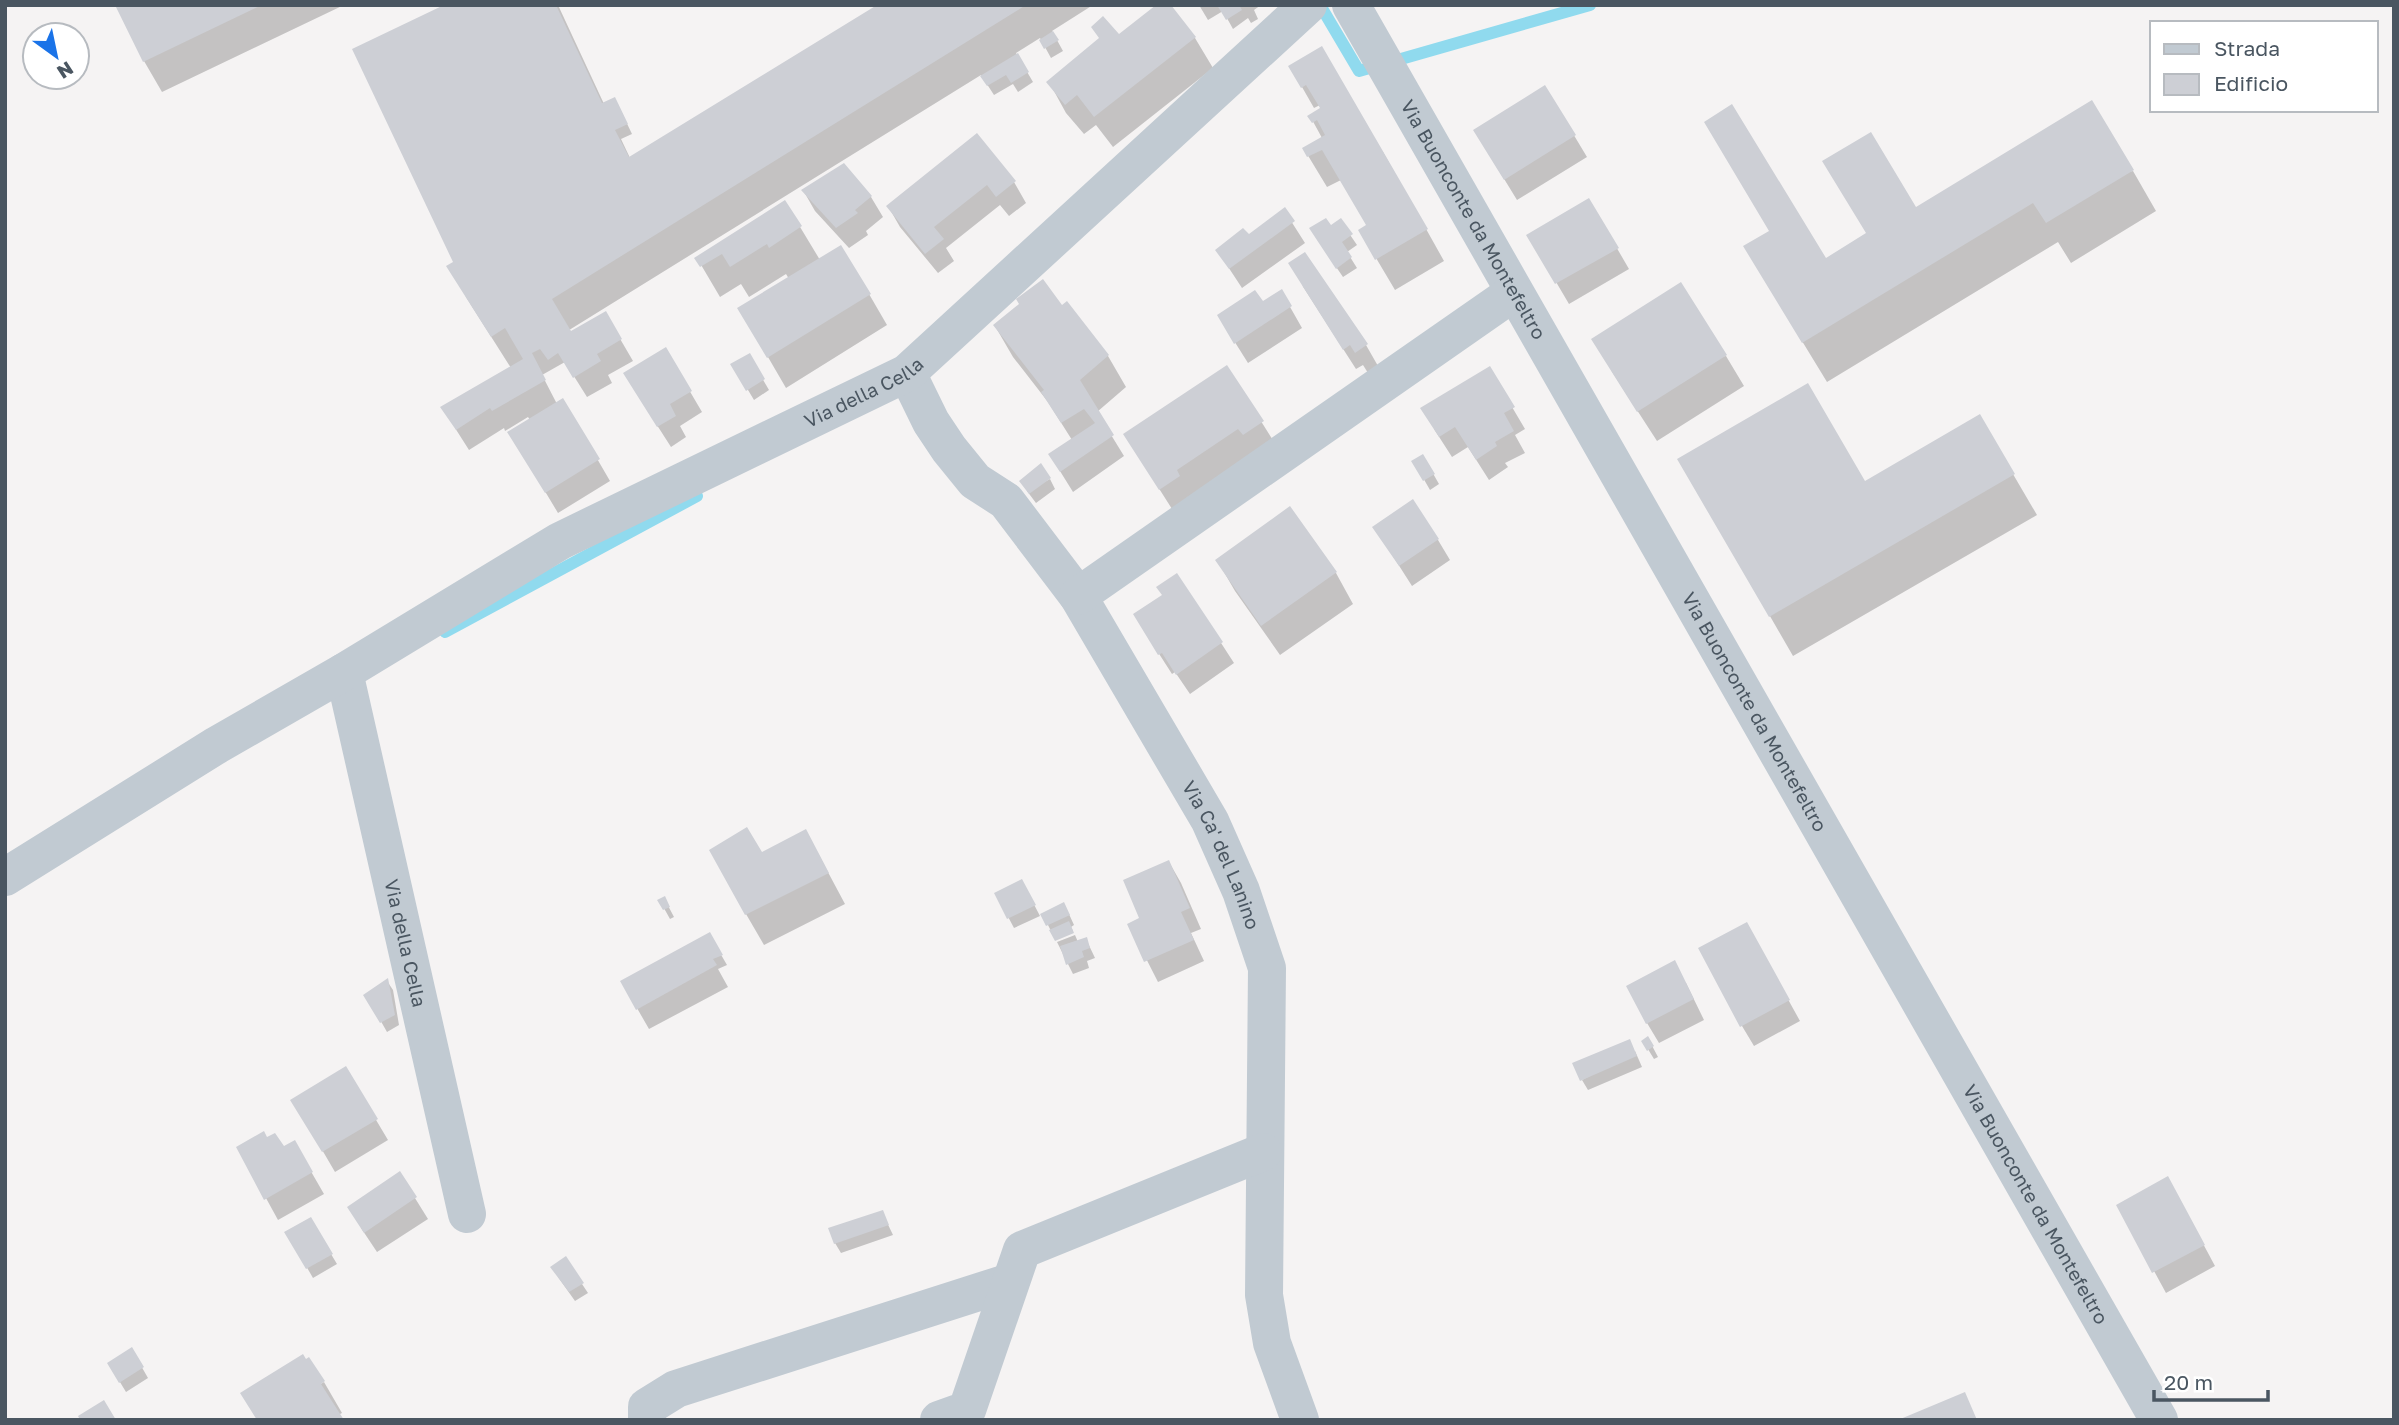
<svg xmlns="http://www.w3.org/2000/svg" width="2399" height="1425" font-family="'Golos Text',sans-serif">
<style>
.shadow{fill:#0003}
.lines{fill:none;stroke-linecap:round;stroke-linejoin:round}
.stream{stroke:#90daee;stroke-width:12}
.building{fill:#cdcfd5}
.minor{stroke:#c1cad2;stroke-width:38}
.labels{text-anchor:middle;stroke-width:5;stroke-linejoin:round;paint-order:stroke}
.street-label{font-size:19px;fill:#4a5661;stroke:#fff}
</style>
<rect width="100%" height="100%" fill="#f5f3f3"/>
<path class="shadow" d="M118,5H344L162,92L144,61Z
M448,5H558L604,104L620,109L632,134L621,139L630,158L880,5H1093L1052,31L1063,51L1051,58L1040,38L1016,53L1033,82L1018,92L1013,84L994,95L981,75L566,332L567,335L605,313L633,361L608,375L612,383L587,397L565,362L542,375L557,404L563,400L610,481L558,513L522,453L530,420L528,417L505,431L504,428L469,450L455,428L511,368L466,297L455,262Z
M1199,5H1261L1254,10L1258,19L1251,23L1248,18L1233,29L1223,11L1208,20Z
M1119,37L1195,38L1213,68L1113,147L1096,125L1084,134L1066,113L1049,82Z
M1290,66L1383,152L1444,261L1395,290L1360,231L1368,226L1341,180L1327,187L1304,149L1322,138L1310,116L1322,109L1320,105L1314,108Z
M1545,87L1587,157L1517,200L1487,151Z
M976,136L1014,182L1026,203L1009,216L1000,205L946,248L954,261L938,273L900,227L888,206Z
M2133,171L2156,211L2071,263L2058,242L1827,382L1769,287L1771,232L1825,261L1916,209Z
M803,190L871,197L883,217L866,231L868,235L849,248L815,211Z
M1589,200L1629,269L1569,304L1529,236Z
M785,202L820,260L869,294L887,325L786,388L740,309L789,279L786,274L749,297L741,284L720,297L697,258Z
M1284,210L1305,243L1242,288L1217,250L1248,236Z
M1340,220L1357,245L1347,252L1357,268L1343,277L1317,239Z
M1302,285L1366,345L1378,366L1368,373L1363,365L1356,369Z
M1281,291L1302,328L1248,363L1231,336L1262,304Z
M1066,304L1108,356L1126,387L1097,412L1124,456L1073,492L1050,455L1072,440L1048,402L1013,357L995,326L1062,308Z
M665,349L702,412L680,426L686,437L671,447L637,394Z
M749,356L769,390L754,400L733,365Z
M1726,356L1744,386L1657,441L1611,370Z
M1227,367L1281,453L1179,520L1125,435Z
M1489,368L1525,429L1515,435L1525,453L1505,463L1508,467L1489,480L1468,447L1452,457L1434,429Z
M1979,416L2037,515L1793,656L1680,460L1865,483Z
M1423,456L1439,484L1430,490L1414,462Z
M1050,479L1055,489L1036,503L1027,491Z
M1375,528L1438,540L1450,560L1412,586Z
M1217,560L1336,573L1353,604L1280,655L1235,591Z
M1177,575L1234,663L1190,694L1175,672L1172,674L1147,635L1164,596Z
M806,831L845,904L764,945L746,914L761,855Z
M1169,862L1181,883L1201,929L1191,933L1204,961L1158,982L1129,925L1141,919Z
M1027,891L1040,916L1014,928L996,894Z
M664,898L674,917L670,919L660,901Z
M1069,914L1074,925L1071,927L1073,931L1055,939L1043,915Z
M709,934L727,965L718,969L728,987L649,1029L622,982Z
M1075,935L1078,942L1086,939L1095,958L1087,961L1089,968L1073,974L1057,942Z
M1758,945L1800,1021L1754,1046L1742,1026Z
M387,981L393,990L399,1025L387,1032L366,995Z
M1686,983L1704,1020L1659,1043L1647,1023Z
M1648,1038L1658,1057L1654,1059L1643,1041Z
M1635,1051L1642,1067L1588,1090L1582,1080Z
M345,1068L388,1140L335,1172L293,1100Z
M267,1140L283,1149L294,1142L324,1194L278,1220L238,1147Z
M400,1174L428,1219L377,1252L361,1228Z
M2179,1199L2215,1266L2166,1293L2118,1205Z
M882,1212L893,1235L841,1253L835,1243Z
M310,1219L337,1264L313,1278L287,1233Z
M558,1277L582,1284L588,1293L575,1301Z
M132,1350L148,1378L126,1392L109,1364Z
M324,1382L342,1413L338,1415L258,1420Z"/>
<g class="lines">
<path class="stream" d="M1320,5L1359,71L1590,5
M445,632L697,496"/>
</g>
<path class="building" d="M115,5H262L143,62Z
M444,5H556L602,103L615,97L628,124L615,130L629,157L877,5H1026L552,299L571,331L606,311L622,339L597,354L601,361L573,378L558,353L548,360L540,349L532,353L546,380L492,411L490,408L456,430L440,407L523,359L505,328L491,337L446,266L453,262L352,49Z
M1156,5H1171L1196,37L1094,117L1077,95L1065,105L1046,82L1099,38L1091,27L1103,16L1119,34Z
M1217,5H1239L1242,10L1226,20Z
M1053,31L1059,40L1044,49L1039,40Z
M1322,46L1428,229L1375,260L1358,230L1366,225L1322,150L1307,157L1302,148L1325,135L1317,120L1312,123L1307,116L1320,108L1306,85L1301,88L1288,66Z
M1018,53L1029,72L1011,83L1006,75L987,86L980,76Z
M1545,85L1576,135L1504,180L1473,130Z
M2092,100L2134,170L2046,223L2033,203L1802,343L1743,246L1769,231L1704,122L1732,104L1826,258L1866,233L1822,161L1871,132L1916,207Z
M977,133L1016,181L996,197L987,185L934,227L944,239L925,254L886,206Z
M844,163L872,196L855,210L858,213L836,228L801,190Z
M1589,198L1619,248L1555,284L1526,235Z
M785,200L802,226L769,248L767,244L730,267L722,254L700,267L694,258Z
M1285,207L1295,221L1229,269L1215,250L1243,228L1249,234Z
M1326,218L1331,225L1341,218L1353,234L1342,242L1352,257L1336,269L1309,228Z
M841,245L871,294L767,358L737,308Z
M1305,252L1368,344L1355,353L1350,345L1343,350L1288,263Z
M1043,279L1062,305L1067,301L1109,355L1080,380L1114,435L1060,472L1048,454L1095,423L1084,409L1061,423L1041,392L1044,390L993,325L1019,304L1016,299Z
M1681,282L1727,355L1637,412L1591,339Z
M1282,289L1292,306L1234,344L1217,315L1255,290L1263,301Z
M666,347L692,391L670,404L676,416L657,427L623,373Z
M750,353L765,379L746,391L730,364Z
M1227,365L1264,421L1243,435L1238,429L1177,470L1180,476L1159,490L1123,434Z
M1490,366L1515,407L1504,413L1514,431L1495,442L1497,446L1476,460L1455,427L1439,437L1420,408Z
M1808,383L1865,481L1980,414L2015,474L1769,617L1677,459Z
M563,398L600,459L545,493L507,432Z
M1423,454L1435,474L1423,481L1411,461Z
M1041,463L1051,478L1029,494L1019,481Z
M1413,499L1439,539L1399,566L1372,527Z
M1290,506L1337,572L1261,626L1215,560Z
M1177,573L1223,642L1176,675L1162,653L1158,655L1133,614L1162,595L1156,587Z
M747,827L762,852L806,829L829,873L745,915L709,850Z
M1169,860L1190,908L1181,912L1194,940L1144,962L1127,924L1139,918L1123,880Z
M1022,879L1036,905L1007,919L994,893Z
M665,896L670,907L663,910L657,900Z
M1064,902L1070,915L1046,926L1040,914Z
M1069,921L1074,933L1055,941L1049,930Z
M1747,922L1790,1000L1740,1027L1698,948Z
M710,932L723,955L713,959L717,965L636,1010L620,981Z
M1087,937L1090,948L1082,951L1084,957L1066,965L1060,946Z
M1675,960L1694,999L1646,1024L1626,986Z
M388,978L395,1015L380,1023L363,995Z
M1648,1036L1654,1046L1647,1051L1641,1041Z
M1630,1039L1637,1056L1580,1081L1572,1063Z
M346,1066L378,1119L322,1152L290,1100Z
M264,1131L267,1137L275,1133L284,1146L295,1140L313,1172L264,1200L236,1147Z
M400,1171L417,1197L364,1233L347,1207Z
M2168,1176L2205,1245L2152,1273L2116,1205Z
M883,1210L889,1225L834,1244L828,1228Z
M311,1217L333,1254L306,1269L284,1232Z
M566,1256L584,1283L569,1292L550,1267Z
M132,1347L144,1367L119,1383L107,1363Z
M303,1354L306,1359L309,1357L325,1381L321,1384L344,1420H257L240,1393Z
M1965,1392L1977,1420H1898Z
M104,1400L116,1420H80L78,1416Z"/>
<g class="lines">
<g class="minor">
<path id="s1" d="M1351,5L2159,1420"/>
<path id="s2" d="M907,373L931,422L949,449L975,481L1006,501L1078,596L1210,821L1241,891L1267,968L1264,1295L1272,1343L1300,1420"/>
<path d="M1078,596L1513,293"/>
<path id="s3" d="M344,672L467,1214"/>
<path id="s4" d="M5,877L217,745L344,672L560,541L907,373L1308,5"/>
<path d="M647,1420V1407L676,1389L1010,1282"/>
<path d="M939,1420L967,1410L1022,1250L1263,1152"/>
</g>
</g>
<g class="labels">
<g class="street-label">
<text dy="7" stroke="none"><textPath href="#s1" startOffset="247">Via Buonconte da Montefeltro</textPath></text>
<text dy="7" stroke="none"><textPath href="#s4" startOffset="987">Via della Cella</textPath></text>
<text dy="7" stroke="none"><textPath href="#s1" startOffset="814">Via Buonconte da Montefeltro</textPath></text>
<text dy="7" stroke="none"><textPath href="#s2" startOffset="581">Via Ca' del Lanino</textPath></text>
<text dy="7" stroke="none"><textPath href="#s3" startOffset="278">Via della Cella</textPath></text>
<text dy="7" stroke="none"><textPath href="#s1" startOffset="1381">Via Buonconte da Montefeltro</textPath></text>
</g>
</g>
<rect width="2399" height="1425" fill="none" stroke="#4a5661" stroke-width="14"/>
<rect x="2150" y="21" width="228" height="91" fill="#ffffff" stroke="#b7bbc0" stroke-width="2"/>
<rect x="2164" y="44" width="35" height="10" fill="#c1cad2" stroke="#b7bbc0" stroke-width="2"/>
<text x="2214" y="56" font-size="21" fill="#4a5661">Strada</text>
<rect x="2164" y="74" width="35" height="21" fill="#cdcfd5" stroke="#b7bbc0" stroke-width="2"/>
<text x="2214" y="91" font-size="21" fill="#4a5661">Edificio</text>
<g transform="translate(56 56) rotate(147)"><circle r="33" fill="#ffffff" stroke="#b7bbc0" stroke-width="2"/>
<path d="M0-5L12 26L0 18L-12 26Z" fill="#1a73e8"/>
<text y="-10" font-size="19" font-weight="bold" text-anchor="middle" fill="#4a5661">N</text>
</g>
<path d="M2154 1390v10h114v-10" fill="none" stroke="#4a5661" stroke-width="3.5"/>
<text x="2164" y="1390" font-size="21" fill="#4a5661" stroke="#ffffff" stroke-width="5" paint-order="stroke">20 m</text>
</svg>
